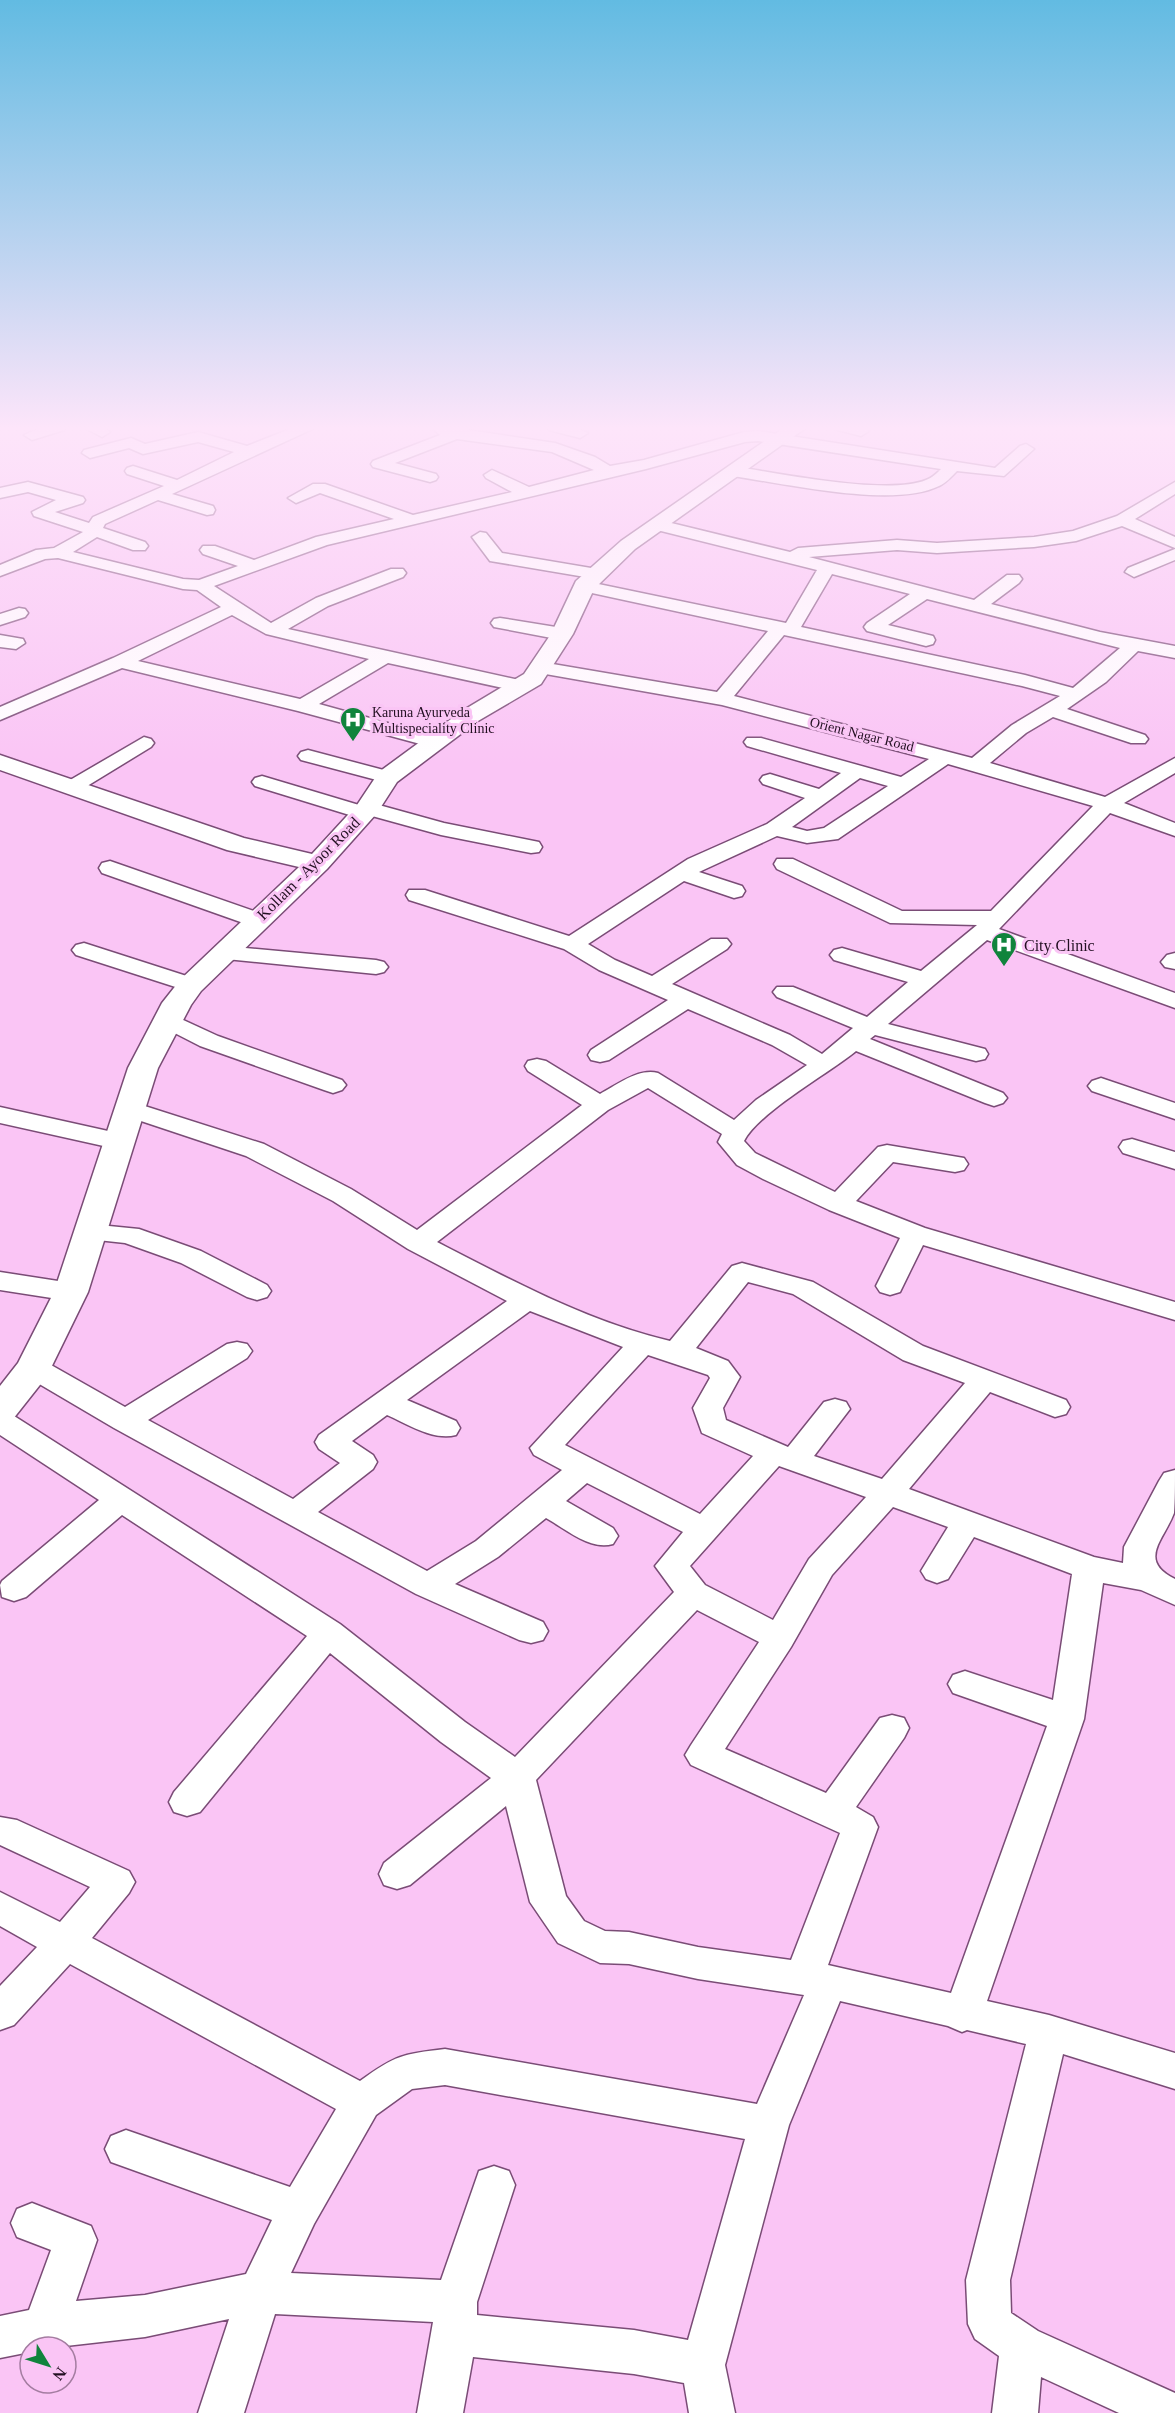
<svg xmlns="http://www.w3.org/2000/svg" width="1175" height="2413" font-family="'Times New Roman',serif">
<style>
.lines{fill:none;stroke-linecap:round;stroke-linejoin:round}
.street-casing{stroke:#7a4c76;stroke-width:3}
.secondary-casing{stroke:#7a4c76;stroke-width:3}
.street{fill:#fff;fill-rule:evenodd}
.secondary{fill:#fff;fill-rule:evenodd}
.labels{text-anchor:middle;stroke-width:6;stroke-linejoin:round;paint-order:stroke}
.far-poi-label{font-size:14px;fill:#231022;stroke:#fac5f5;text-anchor:start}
.far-street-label{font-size:14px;fill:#231022;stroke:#fac5f5}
.street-label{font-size:16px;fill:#231022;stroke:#fac5f5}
.poi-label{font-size:16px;fill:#231022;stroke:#fac5f5;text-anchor:start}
</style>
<rect width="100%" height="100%" fill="#fac5f5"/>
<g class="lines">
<defs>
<path id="street" d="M42,427H67L64,430L32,440L24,435Z
M83,427H104L110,432L102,437Z
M295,427H317L172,494L213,506L215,510L213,514L207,515L158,500L105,524L103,528L145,542L148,546L145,550H133L97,537L73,552L183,579L199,580L238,566L203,554L200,550L203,546H215L254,560L316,537L394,519L320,493L296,503L288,498L313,484H325L413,515L512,492L486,478L484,475L492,470L529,487L594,470L552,452L457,439L395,463L436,474L438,477L436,480L430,482L373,467L371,464L373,461L440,435L431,427H449L555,443L595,457L610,466L644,460L744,432L758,431L995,468L1020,446L1026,444L1034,449L1004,476L957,471C951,477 946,483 939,486C893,509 783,483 732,476L724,471L732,466C776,473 888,496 926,480C932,478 937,473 941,469L758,441L745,442L646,469L327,545L214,586L271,623L316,598L391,569H403L406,573L403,577L328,606L288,629L528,682L531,686L521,692L388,663L319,704L442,738L445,742L442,746L435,748L298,711L122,668L0,720V707L113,658L221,607L197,590L183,589L58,558L45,559L0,576V565L36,550L54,548L83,532L34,516L32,512L56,500L28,492L0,498V488L28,482L83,497L85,500L83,503L55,512L89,523L93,517L164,486L127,474L125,471L127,468L133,466L177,480L234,452L198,442L143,454L129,448L90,458L82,453L84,450L131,438L145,444L198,432L247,446ZM232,615L266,634L369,659L300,699L138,661Z
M546,427H574L588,433L580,438L549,430Z
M835,427H864L869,431L861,436L838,430Z
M1175,482V494L1135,519L1175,537V548L1122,526L1076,541L1034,547L937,553L897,550L809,557L974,600L1007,575H1019L1022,579L1019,583L991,604L1100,632L1175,646V658L1138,651L1106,682L1067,709L1145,735L1148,739L1145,743H1131L1053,717L1026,733L990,763L1105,797L1175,758V773L1124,803L1175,823V836L1110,813L999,929L1175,993V1008L987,940L888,1024L985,1049L988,1054L985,1059L976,1061L875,1035L870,1039L1003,1093L1007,1098L1003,1103L994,1106L985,1103L856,1051C828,1074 759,1112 744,1141L755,1153L835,1192L878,1147L887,1145L964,1158L968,1164L964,1170L955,1172L893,1162L856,1201L925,1228L1175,1302V1320L923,1245L900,1292L890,1295L880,1292L876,1286L900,1238L829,1210L763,1179L737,1165L718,1142L722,1134L648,1088L608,1110L437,1242C511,1280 588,1322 670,1341L732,1266L742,1263L813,1282L923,1346L1066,1400L1070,1407L1066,1414L1055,1417L990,1392L909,1489L1094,1557L1123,1563L1124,1547L1159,1481L1164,1473L1175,1470C1175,1483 1175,1501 1174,1513C1164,1540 1137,1560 1175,1579V1605L1141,1590L1103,1583L1084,1719L987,2001L1049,2015L1175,2053V2089L1063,2054L1010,2280L1011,2313L1038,2331L1175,2393V2413H1119L1041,2377L1038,2413H992L999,2356L975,2339L968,2324L966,2280L1026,2044L967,2030L962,2032L948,2026L840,2001L789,2125L725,2365L735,2413H689L684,2383L634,2374L473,2357L463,2413H417L433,2322L275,2314L244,2413H198L229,2319L145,2337L57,2347H30V2352L0,2358V2316L29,2310L51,2250L17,2237L11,2223L17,2209L32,2203L91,2226L97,2240L76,2301L145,2295L246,2274L272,2220L111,2162L105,2149L111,2136L126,2130L290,2187L336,2109L70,1964L14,2025L0,2030V1986L37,1947L0,1926V1892L60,1922L90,1887L0,1845V1817L17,1820L129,1871L135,1882L129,1893L92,1938L360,2081C396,2055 402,2054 445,2049L757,2104L804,1995L698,1979L629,1964L600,1963L558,1943L530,1902L506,1806L410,1885L397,1889L384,1885L379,1874L384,1863L491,1778L441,1742L330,1653L200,1812L187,1816L174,1812L169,1802L174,1792L307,1636L122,1515L26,1597L14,1601L2,1597L0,1585L2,1581L99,1500L0,1435V1411L11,1414L340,1624L465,1722L515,1757L674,1592L655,1566L683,1532L587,1483L566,1501L613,1528L618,1536L613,1544C590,1551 566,1529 546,1518L498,1557L455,1584L543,1622L548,1631L543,1640L531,1643L519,1640L416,1594L114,1428L24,1375L19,1368L24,1361L34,1358L44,1361L125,1407L227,1344L237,1342L247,1344L252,1351L247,1358L148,1420L293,1499L340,1463L319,1449L315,1442L319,1435L507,1301L408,1249L333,1201L246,1156L120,1114L116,1109L120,1104L129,1101L264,1144L351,1189L417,1230L582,1105L528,1071L525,1066L528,1061L537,1059L546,1061L600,1094C617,1085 638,1068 658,1073L734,1120L756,1100L807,1065L772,1045L688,1009L609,1060L600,1062L591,1060L588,1055L591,1050L668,1000L599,970L564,949L409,900L406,895L409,890H425L569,936L688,859L767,824L805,798L763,784L760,780L763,776L770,774L819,789L841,773L747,746L744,742L747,738H761L901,777L929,759L722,705L534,672L532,668L541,662L717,692L768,631L578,590L575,586L578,582L584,581L786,623L817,570L653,529L651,525L653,521L659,520L790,552L798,548L897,540L937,543L1034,537L1073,531L1117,516ZM832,574L910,594L867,623L864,627L867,631L926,646L933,644L935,640L933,636L888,625L927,599L1120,648L1073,688L1025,675L801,627ZM784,635L1022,686L1060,696L1012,725L972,758L734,696ZM948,764L1093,806L991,911H902L793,859H777L774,864L777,869L890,923L977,925L921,971L842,948L834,950L830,955L834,960L908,982L867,1017L793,987H777L773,992L777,997L853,1028L822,1054L790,1035L672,984L727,949L731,944L727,939H711L652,976L615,960L588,944L684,881L734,898L742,896L745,891L742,886L699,872L777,836L807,843L838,839ZM860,778L888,786L824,828L807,831L792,827ZM748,1282L793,1294L903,1360L965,1383L882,1479L814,1456L850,1409L846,1402L835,1399L824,1402L788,1447L726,1420L723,1408L740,1377L728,1361L696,1348ZM530,1311L623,1347L530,1448L534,1455L562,1470L476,1541L427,1571L318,1512L373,1469L377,1462L373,1455L352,1441L387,1415C407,1424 433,1441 456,1435L460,1428L456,1421L407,1400ZM648,1355L708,1375L710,1378L693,1408L702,1433L753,1456L700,1514L565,1445ZM779,1466L866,1497L809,1559L773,1620L705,1585L690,1566ZM893,1507L948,1527L921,1571L926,1579L937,1583L948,1579L974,1537L1072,1574L1053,1700L965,1671L953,1675L948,1684L953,1693L1047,1726L951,1993L828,1965L878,1827L873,1817L856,1807L904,1738L909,1728L904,1718L892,1715L880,1718L826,1793L725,1749L791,1647L832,1575ZM697,1610L759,1642L691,1745L685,1755L691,1765L840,1833L791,1960L698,1947L629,1932L605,1931L584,1921L566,1896L536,1780ZM445,2085L745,2139L688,2340L634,2330L477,2315V2302L515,2185L509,2171L494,2166L479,2171L441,2280L291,2273L314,2224L376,2115L412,2089Z
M480,532L486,533L502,553L597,569L606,574L597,579L490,561L472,537Z
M1175,549V560L1134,577L1125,572L1128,568Z
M19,608L25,609L28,613L25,617L0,625V614Z
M500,618L562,628L571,634L562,640L494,627L491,623L494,619Z
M0,635L23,639L25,643L16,649L0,647Z
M144,737L151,739L154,743L151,747L79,791H65L62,787L65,783Z
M308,750L395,773L398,777L395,781L388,783L301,760L298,756L301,752Z
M262,776L359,805L368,802L444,823L539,842L542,847L539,852L531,853L441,835L372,816L363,819L356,817L255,786L252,782L255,778Z
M110,861L265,915L268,920L265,925H249L102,873L99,868L102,863Z
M84,943L199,980L203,985L199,990L191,992L76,955L72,950L76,945Z
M224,946L376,960L384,962L388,967L384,972L376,974L216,958L212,953L216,948Z
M1175,953V969L1165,967L1161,962L1167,955Z
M168,1013L218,1036L342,1080L346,1085L342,1090L333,1093L324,1090L200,1046L159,1025L156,1020L159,1015Z
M1101,1078L1175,1103V1119L1092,1091L1088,1086L1092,1081Z
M0,1107L126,1135L130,1141L126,1147L117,1149L0,1123Z
M1132,1139L1175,1152V1169L1123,1153L1119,1147L1123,1141Z
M89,1224L139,1229L201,1251L267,1285L271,1291L267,1297L257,1300L247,1297L181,1263L125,1243L79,1238L75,1232L79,1226Z
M0,1272L71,1283L81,1286L85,1292L81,1298L71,1301L0,1290Z"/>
<path id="secondary" d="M785,427H807L635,549L594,589L573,634L541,684L478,721L397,782L377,813L327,869L201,991L191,1005L158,1068L88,1292L47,1376L13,1419L0,1422V1386L18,1363L54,1292L128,1068L162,1003L181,979L299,867L227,850L0,770V755L244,838L312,854L357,805L379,772L462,711L524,674L551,634L576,581L621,541Z"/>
</defs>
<use href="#street" class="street-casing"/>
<use href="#secondary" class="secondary-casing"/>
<use href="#street" class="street"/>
<use href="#secondary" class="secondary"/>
</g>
<linearGradient id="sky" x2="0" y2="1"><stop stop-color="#62bbe2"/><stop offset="0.56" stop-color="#fde5fa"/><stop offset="1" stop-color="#fde5fa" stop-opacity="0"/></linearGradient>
<rect width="1175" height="765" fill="url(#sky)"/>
<defs>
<symbol id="hospital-pin" viewBox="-11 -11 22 30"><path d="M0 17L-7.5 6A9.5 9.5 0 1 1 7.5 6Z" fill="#10843c" stroke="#fac5f5"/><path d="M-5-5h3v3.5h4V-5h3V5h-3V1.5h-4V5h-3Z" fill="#fff"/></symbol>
</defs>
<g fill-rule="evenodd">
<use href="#hospital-pin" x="338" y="705" width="30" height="40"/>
<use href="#hospital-pin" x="989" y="930" width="30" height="40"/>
</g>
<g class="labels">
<g class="far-poi-label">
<text x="372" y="717">Karuna Ayurveda<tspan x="372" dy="16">Multispeciality Clinic</tspan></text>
</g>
<g class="far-street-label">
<text transform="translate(862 734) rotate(14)" y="5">Orient Nagar Road</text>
</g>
<g class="street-label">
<text transform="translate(308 868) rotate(-45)" y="6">Kollam - Ayoor Road</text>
</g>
<g class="poi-label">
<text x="1024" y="951">City Clinic</text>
</g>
</g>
<g transform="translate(48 2365) rotate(128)"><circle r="28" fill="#fac5f5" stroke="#a47da1" stroke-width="1.5"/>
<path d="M0-4.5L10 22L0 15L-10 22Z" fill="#10843c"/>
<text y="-9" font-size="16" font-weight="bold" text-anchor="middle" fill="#231022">N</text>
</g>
</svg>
